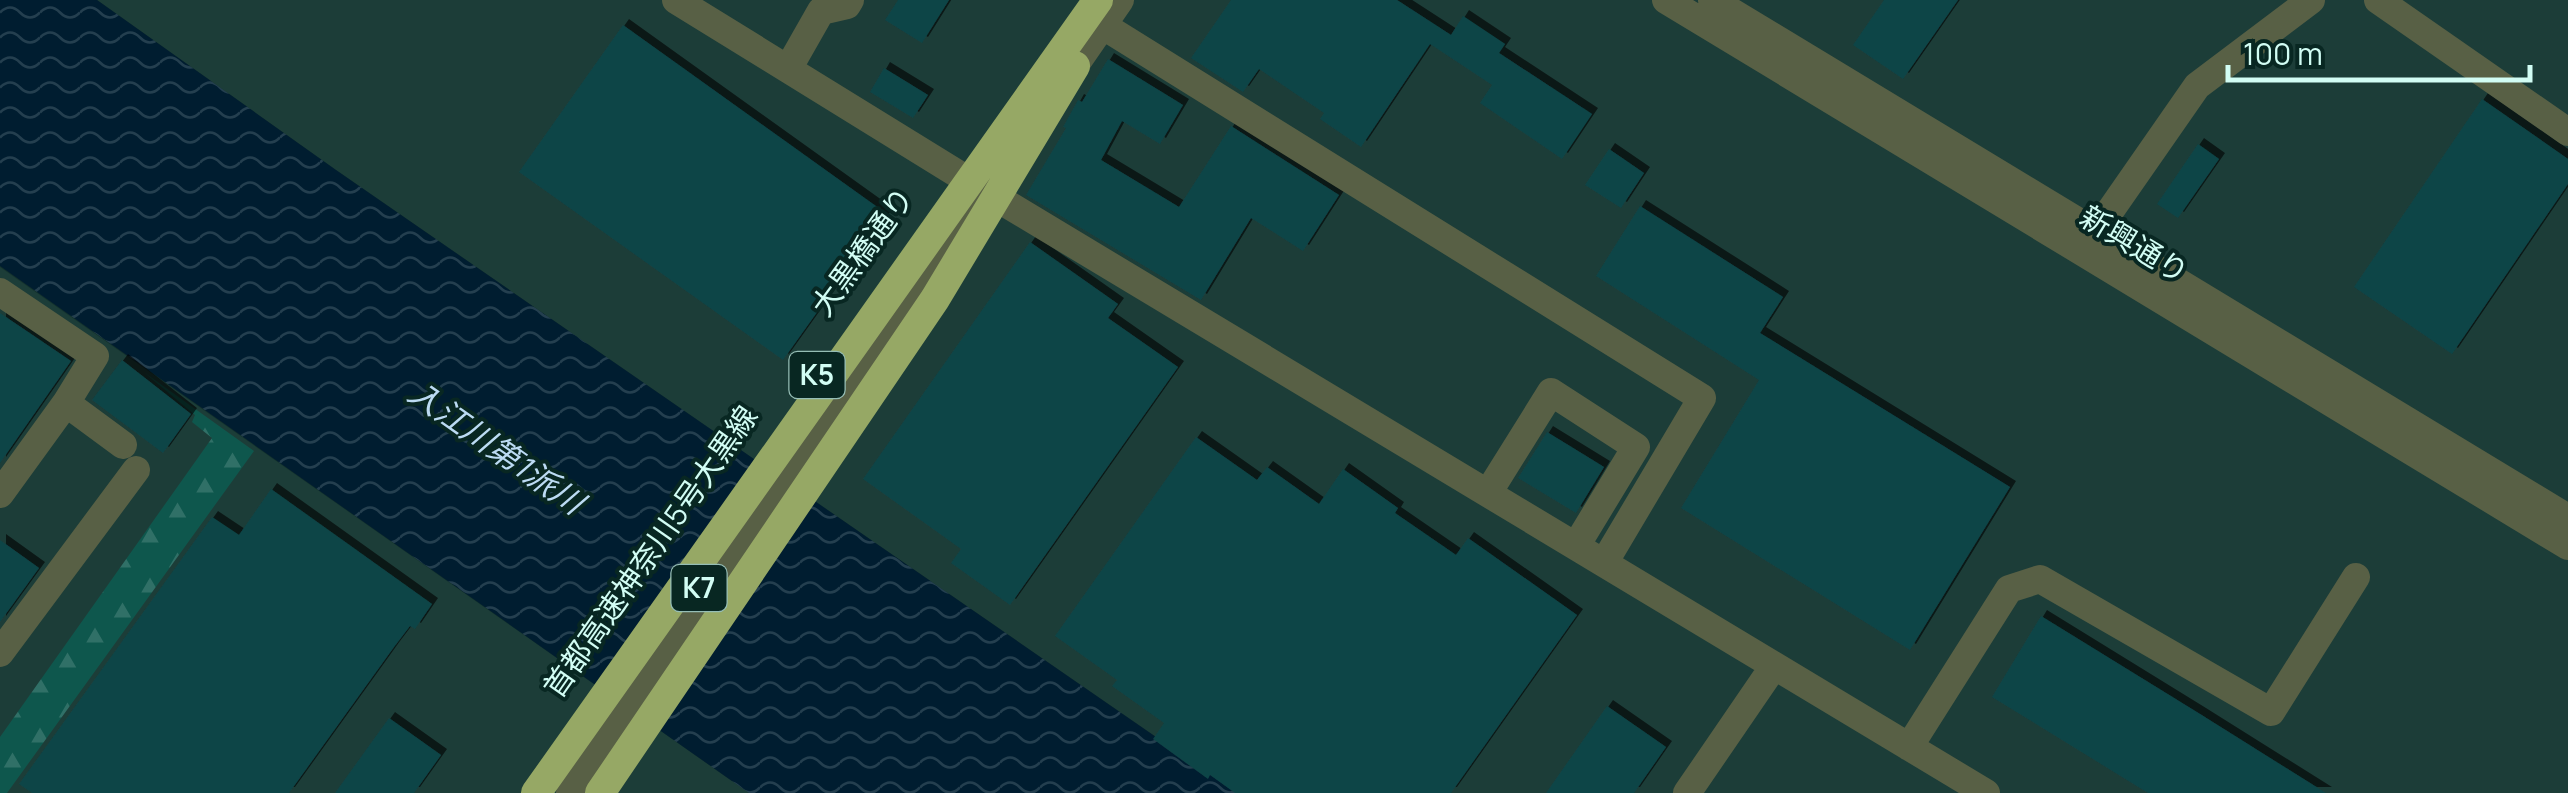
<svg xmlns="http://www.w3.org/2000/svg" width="2568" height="793" font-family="Manrope,'Noto Sans JP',sans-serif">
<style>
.built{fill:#1c3d38}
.forest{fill:url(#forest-firs)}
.water{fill:url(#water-waves)}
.building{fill:#114447;filter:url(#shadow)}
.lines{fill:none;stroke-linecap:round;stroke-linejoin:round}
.minor{stroke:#586045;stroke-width:28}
.highway{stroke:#96a865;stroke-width:30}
.labels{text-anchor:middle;stroke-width:8;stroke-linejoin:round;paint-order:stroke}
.shield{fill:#082722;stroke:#95bdb5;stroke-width:2.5}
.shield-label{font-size:28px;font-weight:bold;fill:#d2fdf4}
.street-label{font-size:30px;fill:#d2fdf4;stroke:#082722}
.water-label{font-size:32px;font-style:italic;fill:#bcdbf3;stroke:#082722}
</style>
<defs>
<pattern id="forest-firs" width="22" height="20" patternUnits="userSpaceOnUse" patternTransform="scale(2.5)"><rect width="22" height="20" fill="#0e574d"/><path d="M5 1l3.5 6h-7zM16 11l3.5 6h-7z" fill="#307067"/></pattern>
<pattern id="water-waves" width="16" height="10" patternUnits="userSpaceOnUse" patternTransform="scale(2.5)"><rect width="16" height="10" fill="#001d30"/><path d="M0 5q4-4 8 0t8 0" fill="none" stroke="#243f4f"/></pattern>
<filter id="shadow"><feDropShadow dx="6" dy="-6" stdDeviation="0" flood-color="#0009"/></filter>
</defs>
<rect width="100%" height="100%" fill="#13312c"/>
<path class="built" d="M97,0H2568V793H1237L336,170Z
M0,267L749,793H0Z"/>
<path class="forest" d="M145,373L254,451L7,793H0V737L212,438L192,422L195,415Z"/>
<path class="water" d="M0,0H97L336,170L1237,793H749L0,266Z"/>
<path class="building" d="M898,0H949L922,43L885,20Z
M1231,0H1397L1451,35L1463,16L1505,44L1499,53L1592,114L1562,159L1480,103L1492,85L1430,44L1361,147L1320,119L1324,113L1259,69L1243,92L1191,58Z
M1884,0H1958L1903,79L1853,45Z
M623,25L887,214L783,360L519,172Z
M1108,59L1183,105L1160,144L1122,121L1101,160L1179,207L1231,126L1339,195L1303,251L1251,218L1201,300L1026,195L1066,128L1063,127L1078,100L1082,102Z
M884,68L928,95L913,118L870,92Z
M2482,99L2568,159V184L2452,354L2354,287Z
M2198,144L2219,159L2178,218L2157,204Z
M1609,149L1644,173L1621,208L1585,185Z
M1640,206L1783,297L1760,333L2010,487L1910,650L1681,508L1759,380L1596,276Z
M1030,242L1118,304L1108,318L1178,367L1010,605L951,563L961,549L863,479Z
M0,313L71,361L0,463Z
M122,360L191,414L163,453L92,400Z
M1547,432L1604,467L1576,513L1518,478Z
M1196,437L1257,480L1267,467L1319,504L1343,469L1398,508L1395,513L1456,555L1468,538L1577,615L1451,793H1235L1210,775L1208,779L1153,739L1164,723L1112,686L1117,680L1055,636Z
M271,489L432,604L415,629L410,626L394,647L289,793H32L19,784L212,517L239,535Z
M0,540L39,568L0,622Z
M2041,616L2200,714L2326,793H2148L1992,697Z
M1607,706L1666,747L1634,793H1546Z
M389,718L441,755L414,793H335Z"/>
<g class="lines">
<path class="minor" d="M676,0L987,192L1986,793
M1666,0L2568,546
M1712,0L2568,518
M2378,0L2568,132
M1102,25L1702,398L1604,563
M788,69L821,11L847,5L850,0
M1064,81L1120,0
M2085,247L2197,86L2311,0
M0,292L95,356L66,403
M1488,493L1551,392L1636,447L1576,546
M0,494L66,403L123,445
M0,653L136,470
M1909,747L2009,589L2040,579L2271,712L2356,577
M570,793L787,474L976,206
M1687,793L1774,666"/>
<path class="highway" d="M536,793L1098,0
M600,793L935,299L1075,66"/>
</g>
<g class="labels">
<g class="shield">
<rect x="789.5" y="352" width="55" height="46" rx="8"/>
<rect x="671.5" y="565" width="55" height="46" rx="8"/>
</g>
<g class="shield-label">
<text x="817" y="385">K5</text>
<text x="699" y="598">K7</text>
</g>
<g class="street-label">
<text transform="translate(2134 245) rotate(31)" y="10">新興通り</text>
<text transform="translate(863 252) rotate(-54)" y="10">大黒橋通り</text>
<text transform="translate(651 552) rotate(-55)" y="10">首都高速神奈川5号大黒線</text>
</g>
<g class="water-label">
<text transform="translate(496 448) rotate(35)" y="11">入江川第1派川</text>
</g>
</g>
<path d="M2228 65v15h302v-15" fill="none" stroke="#d2fdf4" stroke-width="5"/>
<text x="2243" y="65" font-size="30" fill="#d2fdf4" stroke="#082722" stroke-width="8" paint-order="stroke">100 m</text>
</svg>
